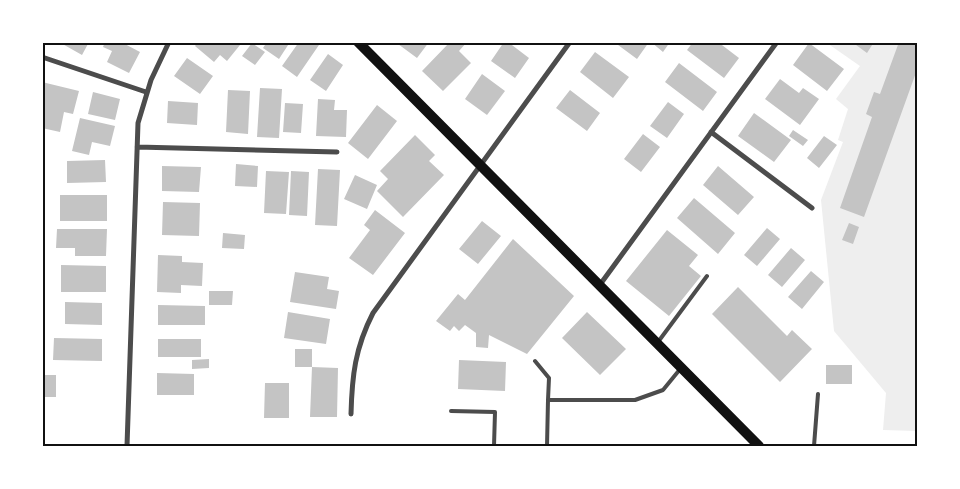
<svg xmlns="http://www.w3.org/2000/svg" width="960" height="489" font-family="Mulish,sans-serif">
<style>
.green{fill:#eee}
.building{fill:#c4c4c4}
.lines{fill:none;stroke-linecap:round;stroke-linejoin:round}
.service{stroke:#4c4c4c;stroke-width:4}
.minor{stroke:#4c4c4c;stroke-width:5}
.secondary{stroke:#111;stroke-width:10}
.neatline{fill:none;stroke:#111;stroke-width:2}
</style>
<rect width="100%" height="100%" fill="#fff"/>
<path class="green" d="M827,43H917V431L883,430L886,393L834,331L821,200L843,142L838,140L848,109L836,99L860,66Z"/>
<path class="building" d="M59,42H89L82,55Z
M105,42H121L140,52L129,73L107,62L112,51L103,47Z
M198,42H236L240,45L227,61L220,55L214,62L195,46Z
M267,42H290L279,59L263,48Z
M299,42H321L297,77L282,66Z
M399,42H429L417,58L398,44Z
M450,42H467L459,51L471,63L443,91L422,71Z
M504,42H508L529,58L515,78L491,61Z
M614,42H649L637,59Z
M651,42H670L663,52Z
M693,42H718L739,58L724,78L687,50Z
M852,42H874L867,53Z
M899,42H918V67L864,217L840,208L872,117L866,114L874,92L880,94Z
M252,43L265,52L255,65L242,56Z
M809,43L844,69L827,91L793,65Z
M595,52L629,77L613,98L580,72Z
M328,54L343,65L326,91L310,80Z
M187,58L213,76L200,94L174,76Z
M679,63L717,92L703,111L665,82Z
M482,74L505,91L487,115L465,99Z
M780,79L799,93L803,88L819,99L800,125L765,99Z
M42,82L79,91L73,114L64,112L60,132L42,128Z
M260,88L282,89L279,138L257,137Z
M228,90L250,91L248,134L226,132Z
M570,90L600,113L587,131L556,108Z
M93,92L120,99L115,120L88,114Z
M318,99L335,100L334,110H347L346,137L316,136Z
M168,101L198,103L197,125L167,123Z
M668,102L684,114L667,138L650,126Z
M285,103L303,104L301,133L283,132Z
M377,105L397,121L368,159L348,143Z
M754,113L791,140L774,162L738,136Z
M80,118L115,126L110,146L92,142L89,155L72,151Z
M793,130L808,140L803,146L789,136Z
M643,134L660,147L641,172L624,159Z
M415,135L435,155L429,161L444,175L403,217L377,191L388,179L380,171Z
M824,136L837,145L819,168L807,158Z
M105,160L106,182L67,183V161Z
M236,164L258,166L257,187L235,186Z
M162,166L201,167L199,192L162,191Z
M718,166L754,197L738,215L703,185Z
M318,169L340,170L337,226L315,225Z
M266,171L289,172L286,214L264,213Z
M291,171L309,172L307,216L289,215Z
M355,175L377,185L367,209L344,199Z
M60,195H107V221H60Z
M694,198L735,233L718,254L677,218Z
M163,202L200,203L199,236L162,235Z
M375,210L405,233L373,275L349,258L370,230L364,225Z
M482,221L501,236L478,264L459,249Z
M849,223L859,227L853,244L842,240Z
M767,228L780,239L757,266L744,255Z
M57,229H107L106,256H75V248H56Z
M667,230L698,255L689,266L701,276L669,316L626,281Z
M223,233L245,235L244,249L222,248Z
M513,239L574,296L527,354L489,335L488,348L476,347V333L465,325L459,331L454,326L450,331L436,321L458,294L465,300Z
M791,248L805,260L782,287L768,275Z
M158,255L182,256V262L203,263L202,286L181,285V293L157,292Z
M61,265L106,266V292H61Z
M811,271L824,282L802,309L788,297Z
M295,272L329,277L327,289L339,291L336,309L290,302Z
M738,287L787,336L792,330L812,349L780,382L712,314Z
M209,291H233L232,305H209Z
M65,302L102,303V325L65,324Z
M158,305L205,306V325H158Z
M288,312L330,319L326,344L284,338Z
M587,312L626,349L600,375L562,338Z
M54,338L102,339V361L53,360Z
M158,339H201V357H158Z
M295,349H312V367H295Z
M209,359V368L192,369V360Z
M459,360L506,362L505,391L458,389Z
M826,365H852V384H826Z
M312,367L338,368L337,417H310Z
M157,373L194,374V395H157Z
M42,375H56V397H42Z
M265,383H289V418H264Z"/>
<g class="lines">
<path class="service" d="M658,342L707,276
M535,361L549,378L548,400H635L663,390L681,368
M451,411L495,412L494,446
M547,446L548,400
M814,446L818,394"/>
<path class="minor" d="M42,57L146,92
M711,132L812,208
M137,147L337,152
M599,286L777,42
M351,414C352,376 355,348 373,313L570,42
M127,446L138,123L151,80L169,42"/>
<path class="secondary" d="M358,42L759,446"/>
</g>
<rect width="960" height="489" fill="none" stroke="#ffffff" stroke-width="88"/>
<rect x="44" y="44" width="872" height="401" class="neatline"/>
</svg>
